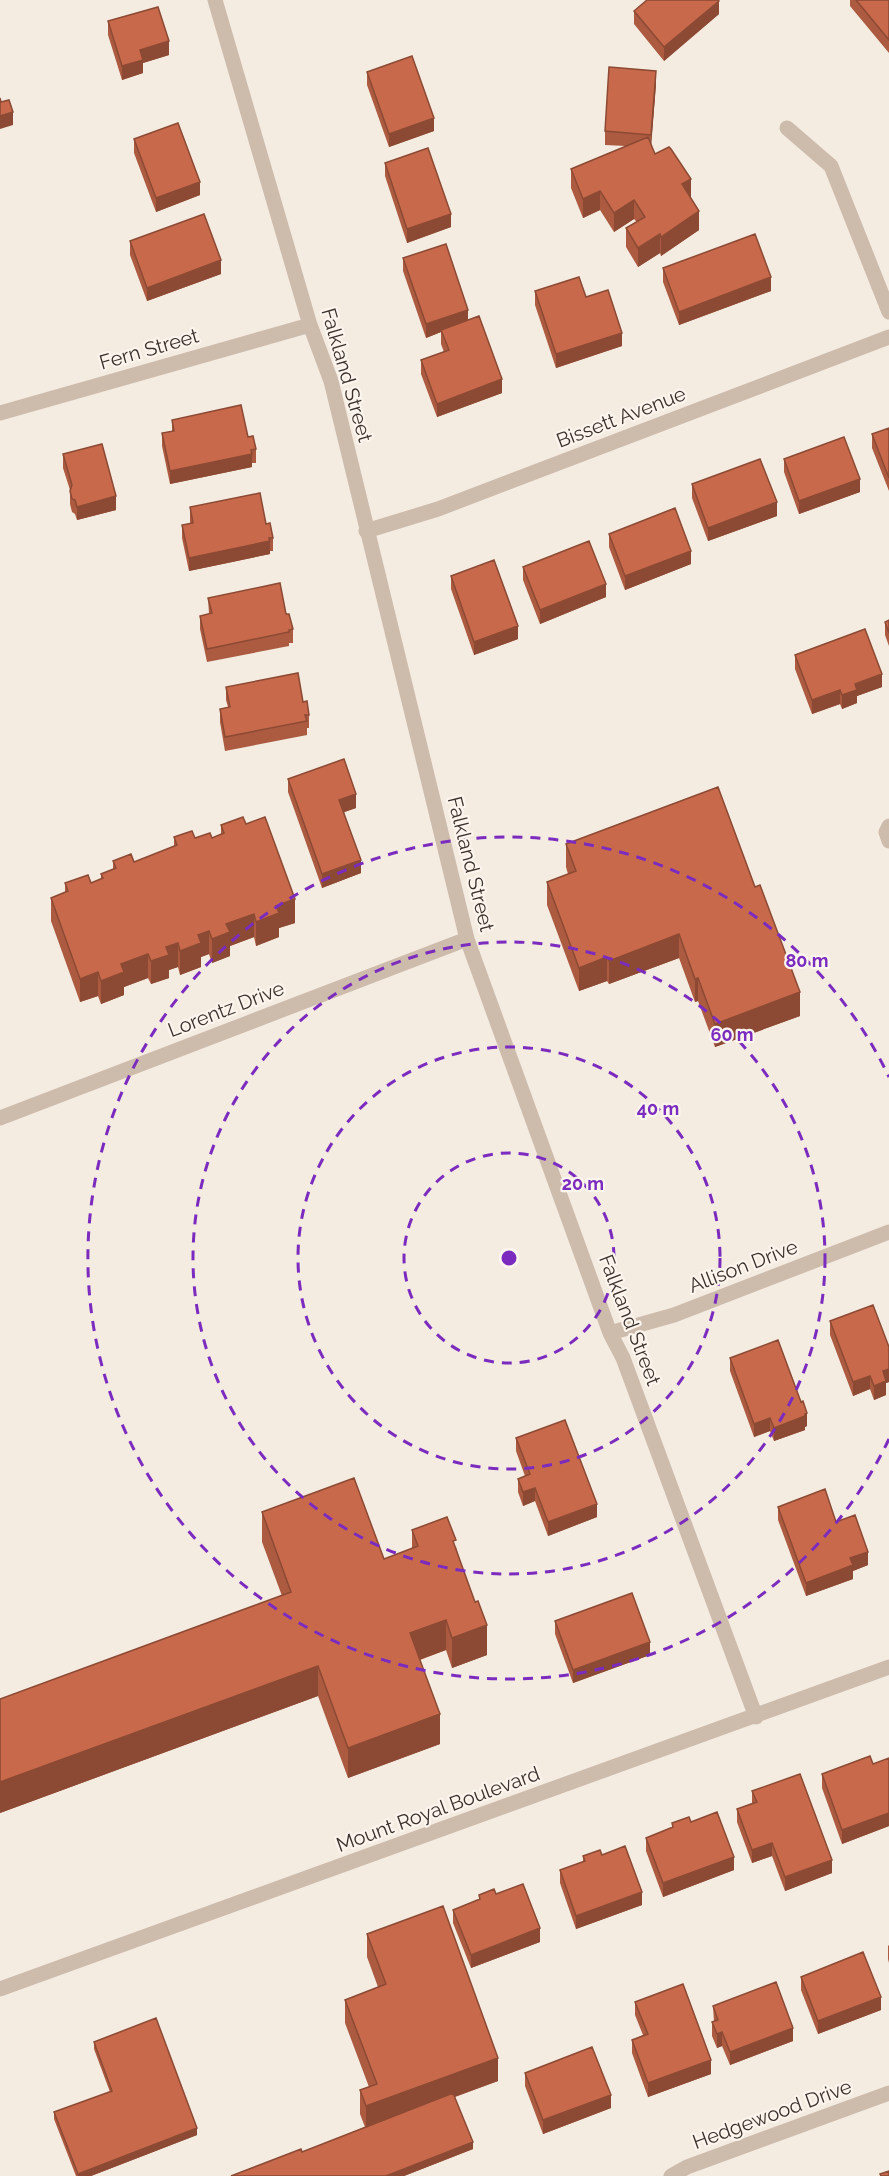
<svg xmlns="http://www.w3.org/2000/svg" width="889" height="2176" font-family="Raleway,sans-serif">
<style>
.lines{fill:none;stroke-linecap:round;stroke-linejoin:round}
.minor{stroke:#cdbbac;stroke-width:15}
.wall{fill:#ac5a40}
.shaded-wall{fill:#8c4a34}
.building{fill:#c8694b;stroke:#8c4a34;stroke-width:1.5}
.ring{fill:none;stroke:#7b2cbf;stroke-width:3;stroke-dasharray:10 8}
.labels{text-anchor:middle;stroke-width:4.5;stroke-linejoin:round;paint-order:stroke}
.street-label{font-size:20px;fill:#3b302b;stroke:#fbf5ee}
.centre{fill:#7b2cbf;stroke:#fbf5ee;stroke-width:3}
.ring-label{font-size:18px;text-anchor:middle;font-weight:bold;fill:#7b2cbf;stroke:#fbf5ee;stroke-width:4.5;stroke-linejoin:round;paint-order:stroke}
</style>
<rect width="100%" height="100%" fill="#f4ebe1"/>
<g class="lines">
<path class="minor" d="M215,0L310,325L331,381L467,939L610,1333L623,1358L756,1717
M787,128L831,166L889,312
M0,413L310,325
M366,531L438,509L889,337
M889,826L886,832L889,841
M0,1118L467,939
M610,1333L674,1315L889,1232
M0,1989L889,1667
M671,2176L687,2167L889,2093"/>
</g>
<path class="wall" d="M850,0H889V53L850,6Z
M634,11L719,14L664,61L634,24Z
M108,21L169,55L143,63V73L122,80L108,35Z
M367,72L434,131L389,147L367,85Z
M656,84L651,144L655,154L691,198L699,230L661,256L660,253L638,267L626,247V228L637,222L634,219L614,232L600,210L583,218L571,188V169L626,146L605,145V131Z
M134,139L200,195L156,212L134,153Z
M385,163L451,227L407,243L385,176Z
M130,241L221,274L147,301L130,255Z
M403,258L468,320L502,393L437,417L421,374V360L444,352L441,344V332L426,338L403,271Z
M663,268L771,291L679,325L663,282Z
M535,291L586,297L622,346L556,368L535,305Z
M172,420L248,437L256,449V463H252V467L170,484L162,446V433L172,431Z
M889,428V491L872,448V434Z
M63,454L116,510L77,520L75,514L72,512L70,504V490L63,468Z
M784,459L860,492L799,514L784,472Z
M692,484L777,516L708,541L692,498Z
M190,507L266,524L273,538V551H270V554L189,571L182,538V525L190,523Z
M609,534L691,564L625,590L609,547Z
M523,567L606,597L540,624L523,580Z
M451,576L518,639L474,655L451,589Z
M208,598L286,614L293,629V643H289V646L207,662L200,629V616L209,614Z
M889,620V646L885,635V622Z
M795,655L882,687L857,696V703L842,709L840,704L812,714L795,669Z
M226,687L303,702L309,715V728H307V735L225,751L220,722V709L228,707L226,700Z
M288,779L356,808L344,812L361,873L322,888L288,792Z
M246,824L295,923L279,928V937L256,946L254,937L230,946V956L212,963L209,954L201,957V967L180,975L178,967L169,970V978L151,984L148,978L124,987V995L101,1004L98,996L80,1002L51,921V898L65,892V883H91L101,879V874L113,869V861L134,862L174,847V837L195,838H212L221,834V825Z
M566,844L800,1016L715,1047L698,1001L695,1002L679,958L609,984L607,981L579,991L547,905V882L568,874L566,867Z
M830,1321L889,1347V1382L886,1383V1395L874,1400L870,1389L853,1396L830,1335Z
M730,1358L801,1402L807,1426L805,1427V1430L774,1441L770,1431L754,1437L730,1371Z
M516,1438L597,1517L548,1536L535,1501L523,1506L518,1492V1479L525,1476L516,1451Z
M778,1507L836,1522L868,1565L853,1571V1579L806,1596L778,1520Z
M262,1512L384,1559L412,1549V1530L456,1547L487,1655L452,1668L446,1650L420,1660L440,1744L348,1778L318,1696L0,1813V1699L282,1596L262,1542Z
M555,1621L650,1655L573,1683L555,1634Z
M889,1758V1826L842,1844L822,1788V1774L873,1764Z
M752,1791L832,1873L785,1891L772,1856L752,1863L737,1822V1809L752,1803Z
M672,1823L734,1870L663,1897L646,1851V1838L672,1828Z
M602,1855L642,1905L576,1929L560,1883V1870L583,1862V1856Z
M496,1894L540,1942L471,1968L453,1923V1910L479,1900V1895Z
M367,1934L498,2081L455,2097L473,2149L404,2176H231L302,2152L365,2127L360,2114V2090L369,2087L345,2023V2000L378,1987L367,1957Z
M889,1945V1963L888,1959V1946Z
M801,1977L881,2010L818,2034L801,1990Z
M635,2002L711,2074L648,2097L632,2053V2040L643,2035L635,2015Z
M713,2006L793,2041L730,2065L722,2046L717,2048L712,2036V2022H714Z
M94,2042L197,2135L91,2176H76L54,2119V2112L110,2092L94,2049Z
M525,2073L611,2108L543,2134L525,2086Z"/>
<path class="shaded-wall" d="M719,1V14L664,61V47Z
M169,41V55L143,63V73L122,80V66L140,50Z
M656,71V84L651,148V135Z
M13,112V125L0,129V116Z
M434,118V131L389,147V134Z
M691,179V198L682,184Z
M200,182V195L156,212V198Z
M600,191V210L583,218V199Z
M634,200V219L614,232V213Z
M699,211V230L661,256V237Z
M451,214V227L407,243V229Z
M660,234V253L638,267V248Z
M221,260V274L147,301V288Z
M771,277V291L679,325V312Z
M468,310V323L441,330V332L426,338V324Z
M622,333V346L556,368V354Z
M502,379V393L437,417V404Z
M252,454V467L170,484V471Z
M860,479V492L799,514V501Z
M116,496V510L77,520V507Z
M777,502V516L708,541V528Z
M270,541V554L189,571V558Z
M691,551V564L625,590V576Z
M606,584V597L540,624V610Z
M518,626V639L474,655V642Z
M882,674V687L857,696V703L842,709V695L855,684Z
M840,690V704L812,714V700Z
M356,794V808L339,814V800Z
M361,860V873L322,888V874Z
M295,899V923L279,928V937L256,946V922L276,906Z
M254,914V937L230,946V956L212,963V939L226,924Z
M209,931V954L201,957V967L180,975V951L198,935Z
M679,934V958L609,984V961Z
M178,943V967L169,970V978L151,984V961L166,947Z
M148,954V978L124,987V995L101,1004V981L121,964Z
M607,957V981L579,991V968Z
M98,972V996L80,1002V979Z
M698,978V1001L695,1002V979Z
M800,992V1016L715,1047V1024Z
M889,1369V1382L886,1383V1395L874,1400V1386L883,1371Z
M870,1376V1389L853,1396V1382Z
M807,1413V1426L805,1427V1430L774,1441V1428Z
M770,1418V1431L754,1437V1424Z
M535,1488V1501L523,1506V1492Z
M597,1504V1517L548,1536V1522Z
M868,1552V1565L853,1571V1579L806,1596V1583L850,1558Z
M446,1620V1650L410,1663V1633Z
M487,1625V1655L452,1668V1638Z
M650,1642V1655L573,1683V1670Z
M318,1666V1696L0,1813V1782Z
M440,1714V1744L348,1778V1748Z
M889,1813V1826L842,1844V1830Z
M772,1843V1856L752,1863V1850Z
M734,1857V1870L663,1897V1883Z
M832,1860V1873L785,1891V1877Z
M642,1892V1905L576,1929V1916Z
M540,1928V1942L471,1968V1955Z
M881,1997V2010L818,2034V2021Z
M793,2028V2041L730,2065V2052Z
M722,2032V2046L717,2048V2034Z
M498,2058V2081L366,2129V2106Z
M711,2060V2074L648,2097V2083Z
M611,2095V2108L543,2134V2120Z
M197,2128V2135L91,2176H78V2174Z
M473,2142V2149L404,2176H386Z"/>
<path class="building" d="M647,0H718L719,1L664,47L634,11Z
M856,0H889V40Z
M158,7L169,41L140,50L143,60L122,66L108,21Z
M412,56L434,118L389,134L367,72Z
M609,67L656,71L651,135L605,131Z
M0,98L1,102L9,100L13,112L0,116Z
M178,123L200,182L156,198L134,139Z
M648,137L655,154L669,147L671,149L691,179L682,184L699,211L661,237L660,234L638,248L626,228L645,217L634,200L614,213L600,191L583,199L571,169Z
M428,148L451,214L407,229L385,163Z
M204,214L221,260L147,288L130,241Z
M755,234L771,277L679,312L663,268Z
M446,244L468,310L426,324L403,258Z
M579,277L586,297L608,290L622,333L556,354L535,291Z
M479,316L502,379L437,404L421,360L449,350L441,330Z
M241,405L248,437L253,436L256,449L251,450L252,454L170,471L162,433L174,431L172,420Z
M889,428V478L872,434Z
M844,437L860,479L799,501L784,459Z
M102,444L116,496L77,507L75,500L72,499L70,491L72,485L63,454Z
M760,459L777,502L708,528L692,484Z
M260,493L266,524L270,523L273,538H269L270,541L189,558L182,525L193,523L190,507Z
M675,508L691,551L625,576L609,534Z
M589,541L606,584L540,610L523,567Z
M494,560L518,626L474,642L451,576Z
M280,583L286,614H289L293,629L289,630V632L207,649L200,616L212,613L208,598Z
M889,620V633L885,622Z
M865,629L882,674L855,684L857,690L842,695L840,690L812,700L795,655Z
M298,673L303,702L307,701L309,715H305L307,721L225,737L220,709L230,707L226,687Z
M344,759L356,794L339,800L361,860L322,874L288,779Z
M718,787L755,887L760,885L800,992L715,1024L698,978L695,979L679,934L609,961L607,957L579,968L547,882L576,871L566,844Z
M243,817L246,824L265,817L295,899L276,906L279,913L256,922L254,914L226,924L230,932L212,939L209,931L198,935L201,943L180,951L178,943L166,947L169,955L151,961L148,954L121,964L124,972L101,981L98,972L80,979L51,898L68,891L65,883L88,875L91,883L103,878L101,874L116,868L113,861L131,854L134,862L177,845L174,837L192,831L195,838L210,833L212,838L224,833L221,825Z
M873,1305L889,1347V1369L883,1371L886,1381L874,1386L870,1376L853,1382L830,1321Z
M778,1340L801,1402L803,1401L807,1413L805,1414V1416L774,1428L770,1418L754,1424L730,1358Z
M565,1420L597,1504L548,1522L535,1488L523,1492L518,1479L530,1474L516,1438Z
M354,1478L384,1559L418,1546L412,1530L447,1517L456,1540L453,1541L475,1602L478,1601L487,1625L452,1638L446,1620L410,1633L440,1714L348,1748L318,1666L0,1782V1699L291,1592L262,1512Z
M825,1489L836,1522L855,1515L868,1552L850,1558L853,1565L806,1583L778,1507Z
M632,1593L650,1642L573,1670L555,1621Z
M870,1756L873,1764L889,1758V1813L842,1830L822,1774Z
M800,1774L832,1860L785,1877L772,1843L752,1850L737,1809L757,1802L752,1791Z
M717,1812L734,1857L663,1883L646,1838L673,1827L672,1823L689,1817L691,1822Z
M625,1846L642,1892L576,1916L560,1870L585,1861L583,1856L600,1850L602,1855Z
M523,1884L540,1928L471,1955L453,1910L480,1899L479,1895L494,1889L496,1894Z
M443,1906L498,2058L366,2106L360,2090L377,2084L345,2000L386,1984L367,1934Z
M863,1952L881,1997L818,2021L801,1977Z
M776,1982L793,2028L730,2052L722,2032L717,2034L712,2022L718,2020L713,2006Z
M683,1984L711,2060L648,2083L632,2040L648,2034L635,2002Z
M156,2018L197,2128L78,2174L54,2112L112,2091L94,2042Z
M592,2047L611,2095L543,2120L525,2073Z
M453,2093L473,2142L386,2176H231L301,2149L302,2152Z
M889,2171V2176H881L880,2174Z"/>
<g class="ring">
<circle cx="509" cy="1258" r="105"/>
<circle cx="509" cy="1258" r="211"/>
<circle cx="509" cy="1258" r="316"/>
<path d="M889 1439A421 421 0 1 1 889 1077"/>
</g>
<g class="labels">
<g class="street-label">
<text transform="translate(149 349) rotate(-16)" y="7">Fern Street</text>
<text transform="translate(347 375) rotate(74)" y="7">Falkland Street</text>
<text transform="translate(621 417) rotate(-21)" y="7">Bissett Avenue</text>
<text transform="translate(471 864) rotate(76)" y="7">Falkland Street</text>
<text transform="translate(226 1009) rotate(-21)" y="7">Lorentz Drive</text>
<text transform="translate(743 1266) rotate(-21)" y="7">Allison Drive</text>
<text transform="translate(630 1320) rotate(69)" y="7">Falkland Street</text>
<text transform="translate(438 1809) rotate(-20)" y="7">Mount Royal Boulevard</text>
<text transform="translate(772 2114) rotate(-20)" y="7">Hedgewood Drive</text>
</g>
</g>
<circle cx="509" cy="1258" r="9" class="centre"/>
<g class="ring-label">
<text x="807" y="967">80 m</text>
<text x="732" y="1041">60 m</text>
<text x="658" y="1115">40 m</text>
<text x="583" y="1190">20 m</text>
</g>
</svg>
